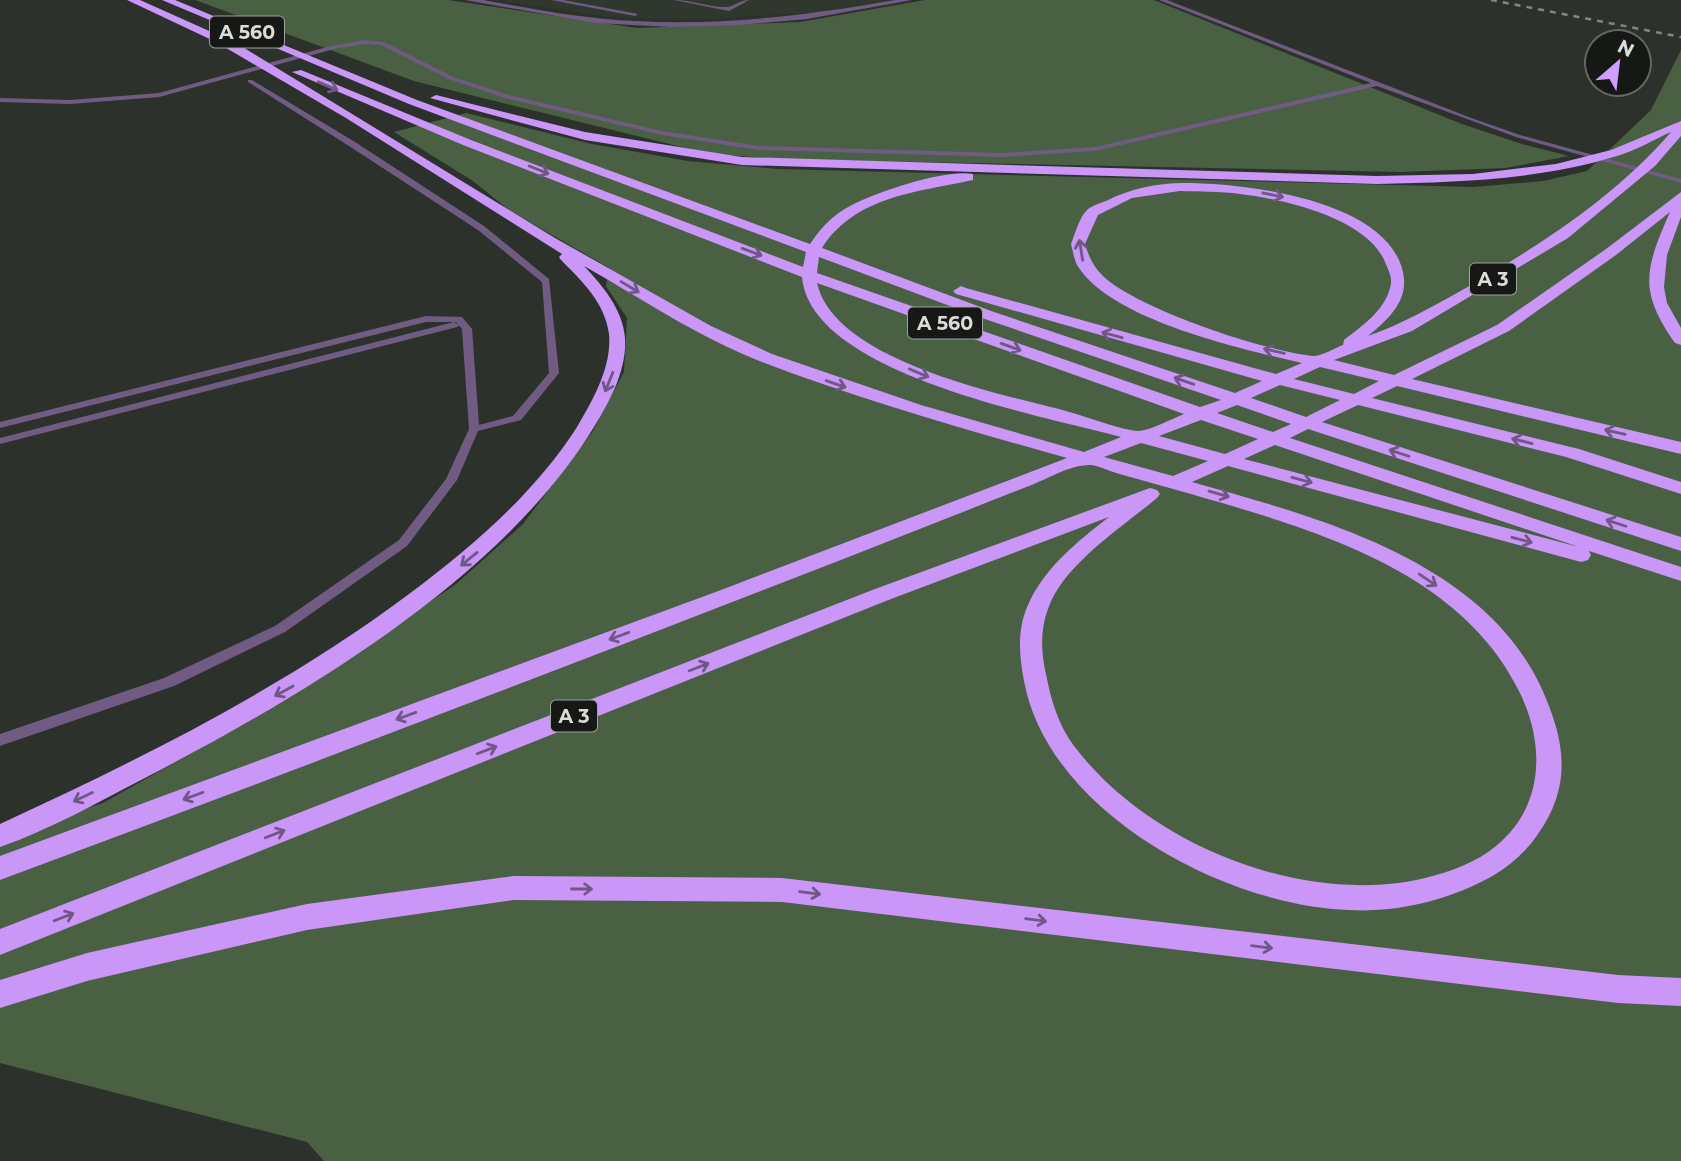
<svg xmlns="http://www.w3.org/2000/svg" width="1681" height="1161" font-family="Montserrat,sans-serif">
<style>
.built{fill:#30382d}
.green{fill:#496042}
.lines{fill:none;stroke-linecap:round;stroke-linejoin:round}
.lane{fill:#705c83;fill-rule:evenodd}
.street{fill:#705c83;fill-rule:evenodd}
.highway{fill:#ca96f7;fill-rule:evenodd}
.rail{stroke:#838682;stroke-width:2.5;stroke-dasharray:6 6;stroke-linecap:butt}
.oneway{stroke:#705786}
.labels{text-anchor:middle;stroke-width:7;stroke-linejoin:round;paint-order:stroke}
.shield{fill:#161816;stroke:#9fa19e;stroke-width:2}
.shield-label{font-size:19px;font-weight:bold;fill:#dadcd9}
</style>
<rect width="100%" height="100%" fill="#2d312c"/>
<path class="built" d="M498,0H888L821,12L694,20L607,17Z"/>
<path class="green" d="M195,0H448L637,28L800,22L925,0H1154L1462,124L1522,144L1569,156L1506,168L1400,172L774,159L706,153L414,81Z
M1681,50V1161H324L307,1142L0,1063V836L103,803L245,723L455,585L523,524L593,431L624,372L627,318L606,286L609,268L509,210L473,181L394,132L466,113L592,144L688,161L778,169L1473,187L1543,181L1587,171L1651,110Z"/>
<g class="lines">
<path class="lane" d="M551,0H563L638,14L635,16Z
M674,0C691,0 713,8 727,7C735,6 740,0 749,0L729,11Z
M1159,0H1167L1474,119L1520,135L1681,179V183L1516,137L1377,86L1095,151L1002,157L759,150L662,135L505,98L449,79L381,45L364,44L334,49L159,97L70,104L0,102V98L70,100L159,93L331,46L364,40L384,42L453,77L509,95L662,131L759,146L1002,153L1095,147L1371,83Z
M248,80H252L355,142L484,226L549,279L559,373L521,420L478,431L457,480L407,546L285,632L174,686L0,746V734L164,678L275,626L399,540L446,479L469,429L462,329L456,322H426L0,428V422L426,316L462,317L472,329L479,425L513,416L549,373L542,282L478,230L349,146L248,82Z
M454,322L459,325L457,327L0,444V438Z"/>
<path class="street" d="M465,0H483C534,9 584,19 636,21C722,26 810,15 895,0H912L807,19L739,25L671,27L595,23Z"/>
<path class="highway" d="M127,0H140L236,43L555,238L711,326L772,354L921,405L1084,452L1121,437C1044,416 810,374 802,277L463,145L292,72L301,70L471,140L803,267L806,252L409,104L162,0H175L417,100L810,244C819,231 827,221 840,212C865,195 943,169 973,174V180C918,192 855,196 822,248L994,312L1235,393L1262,381L956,294L953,291L961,286L966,288L1276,374L1302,363C1242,349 1110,320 1077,265C1074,259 1073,251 1071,244C1075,234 1079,218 1087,210C1091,206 1100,203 1106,201C1129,189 1157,183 1183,183C1244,183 1371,198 1399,260C1414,294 1394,315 1368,336C1402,324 1432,307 1464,289C1539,246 1614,198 1671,132C1653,140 1635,151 1617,156C1539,180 1458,182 1377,184L742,165L585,140L430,98L436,95L585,132L742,157L1377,176L1473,174L1556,164L1611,150L1681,121V136L1655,166L1568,238L1412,331L1334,360L1394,375L1497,325L1606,249L1681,192V217L1667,255L1664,287L1667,303L1681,328V345L1675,343C1638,290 1645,269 1670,212L1616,255L1509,331L1412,379L1681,442V454L1397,386L1372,398L1579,449L1681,482V494L1566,457L1358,405L1322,422L1681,537V551L1308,429L1290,438L1681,567V581L1589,551L1591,555L1588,560L1581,562L1228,466L1192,482C1316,517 1481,559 1541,687C1565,740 1573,784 1538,834C1517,865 1488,881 1453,894C1420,906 1385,912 1349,910C1225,906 1048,812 1024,681C1019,655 1017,629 1028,605C1044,568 1078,541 1109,517L891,599L0,955V929L875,589L1150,488L1157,490L1160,494L1157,498C1121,528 1063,565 1048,609C1040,630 1041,653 1046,674C1051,700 1058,724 1074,746C1149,845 1304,907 1425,878C1450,872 1477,862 1496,846C1545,806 1545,743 1519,691C1459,569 1311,529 1191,494C1166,487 1141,480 1116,473C1107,470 1099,466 1091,465C1072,464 1047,479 1029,486C968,510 907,534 846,558C565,667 283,775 0,880V856L721,590L1067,458C964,429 861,400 762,362C700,338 642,299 584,266C603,286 623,310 625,338C627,370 610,401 594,427C501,580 299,698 143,779C97,803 49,830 0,847V824C143,758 283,688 409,594C472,547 534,494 577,427C593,400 612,367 609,334C605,303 582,281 561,260L559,257L562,254L346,118L216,42ZM1180,191C1200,192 1220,191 1240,194C1283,199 1367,218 1385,262C1389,272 1393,278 1390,288C1384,311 1362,326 1344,340L1343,345C1335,348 1322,356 1313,356C1264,351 1138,309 1103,276C1093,266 1089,257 1085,244L1098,215L1132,198ZM819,257L982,318L1221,400L1200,407L817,273ZM817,283L1184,414C1171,419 1152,430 1138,431C1125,431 1081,415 1066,411C998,393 835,361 817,283ZM1320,367L1379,381L1354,394L1294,379ZM1280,385L1340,400L1306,417L1251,398ZM1237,405L1291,424L1273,432L1217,413ZM1201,420L1258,439L1225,454L1159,436ZM1141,443L1208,461L1173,476L1104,457ZM1275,445L1579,547L1244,459Z
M514,876L782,878L1618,975L1681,978V1006L1618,1003L782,902L514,900L307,930L87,981L0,1008V980L87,953L307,904Z"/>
<path class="rail" d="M1491,0L1681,37"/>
</g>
<defs><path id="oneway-shaft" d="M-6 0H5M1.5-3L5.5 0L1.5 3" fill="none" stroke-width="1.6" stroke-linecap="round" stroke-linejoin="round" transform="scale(1.75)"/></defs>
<g class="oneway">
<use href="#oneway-shaft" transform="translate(328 86) rotate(23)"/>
<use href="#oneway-shaft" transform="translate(539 170) rotate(22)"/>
<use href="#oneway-shaft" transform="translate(1273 195) rotate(12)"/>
<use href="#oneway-shaft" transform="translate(1081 250) rotate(-99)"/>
<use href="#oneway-shaft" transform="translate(752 252) rotate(20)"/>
<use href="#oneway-shaft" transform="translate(630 287) rotate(31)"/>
<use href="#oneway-shaft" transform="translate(1112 335) rotate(-165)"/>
<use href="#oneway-shaft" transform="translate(1011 347) rotate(20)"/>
<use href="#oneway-shaft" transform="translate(1274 351) rotate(-167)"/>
<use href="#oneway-shaft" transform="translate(919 373) rotate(23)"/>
<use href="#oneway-shaft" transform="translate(1184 381) rotate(-161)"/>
<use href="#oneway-shaft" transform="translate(609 382) rotate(112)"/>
<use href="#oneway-shaft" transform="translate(836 384) rotate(19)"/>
<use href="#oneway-shaft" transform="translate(1615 432) rotate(-167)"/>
<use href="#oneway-shaft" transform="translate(1522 441) rotate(-166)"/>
<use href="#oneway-shaft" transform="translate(1399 453) rotate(-162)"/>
<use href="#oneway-shaft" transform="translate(1302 480) rotate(15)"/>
<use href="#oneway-shaft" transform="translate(1219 494) rotate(16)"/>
<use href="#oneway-shaft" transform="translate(1616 523) rotate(-162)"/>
<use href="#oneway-shaft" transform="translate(1522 540) rotate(15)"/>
<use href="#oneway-shaft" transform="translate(469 559) rotate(141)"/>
<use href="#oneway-shaft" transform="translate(1428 580) rotate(34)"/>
<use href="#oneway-shaft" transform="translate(619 636) rotate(160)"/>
<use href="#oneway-shaft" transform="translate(699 667) rotate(-21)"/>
<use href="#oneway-shaft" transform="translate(284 691) rotate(151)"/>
<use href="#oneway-shaft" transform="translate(406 716) rotate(160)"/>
<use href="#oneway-shaft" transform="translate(487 750) rotate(-21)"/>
<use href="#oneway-shaft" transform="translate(193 796) rotate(160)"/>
<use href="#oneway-shaft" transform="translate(83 797) rotate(154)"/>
<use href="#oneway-shaft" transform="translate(275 834) rotate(-21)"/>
<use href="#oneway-shaft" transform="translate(582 889)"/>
<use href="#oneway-shaft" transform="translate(810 893) rotate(7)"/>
<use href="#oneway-shaft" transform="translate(64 917) rotate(-21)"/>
<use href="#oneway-shaft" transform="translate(1036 920) rotate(7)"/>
<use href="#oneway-shaft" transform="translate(1262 947) rotate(7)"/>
</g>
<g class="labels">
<g class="shield">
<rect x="210" y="16.5" width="74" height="31" rx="5"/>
<rect x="1470" y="263.5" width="46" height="31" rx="5"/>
<rect x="908" y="307.5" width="74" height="31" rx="5"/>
<rect x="551" y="700.5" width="46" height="31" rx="5"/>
</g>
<g class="shield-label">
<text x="247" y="39">A 560</text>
<text x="1493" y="286">A 3</text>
<text x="945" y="330">A 560</text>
<text x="574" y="723">A 3</text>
</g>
</g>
<g transform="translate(1618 63) rotate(28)"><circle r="33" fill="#161816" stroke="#646664" stroke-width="2"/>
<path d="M0-5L12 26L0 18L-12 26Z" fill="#d19dfe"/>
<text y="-10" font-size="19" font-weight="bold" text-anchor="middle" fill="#dadcd9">N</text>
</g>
</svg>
